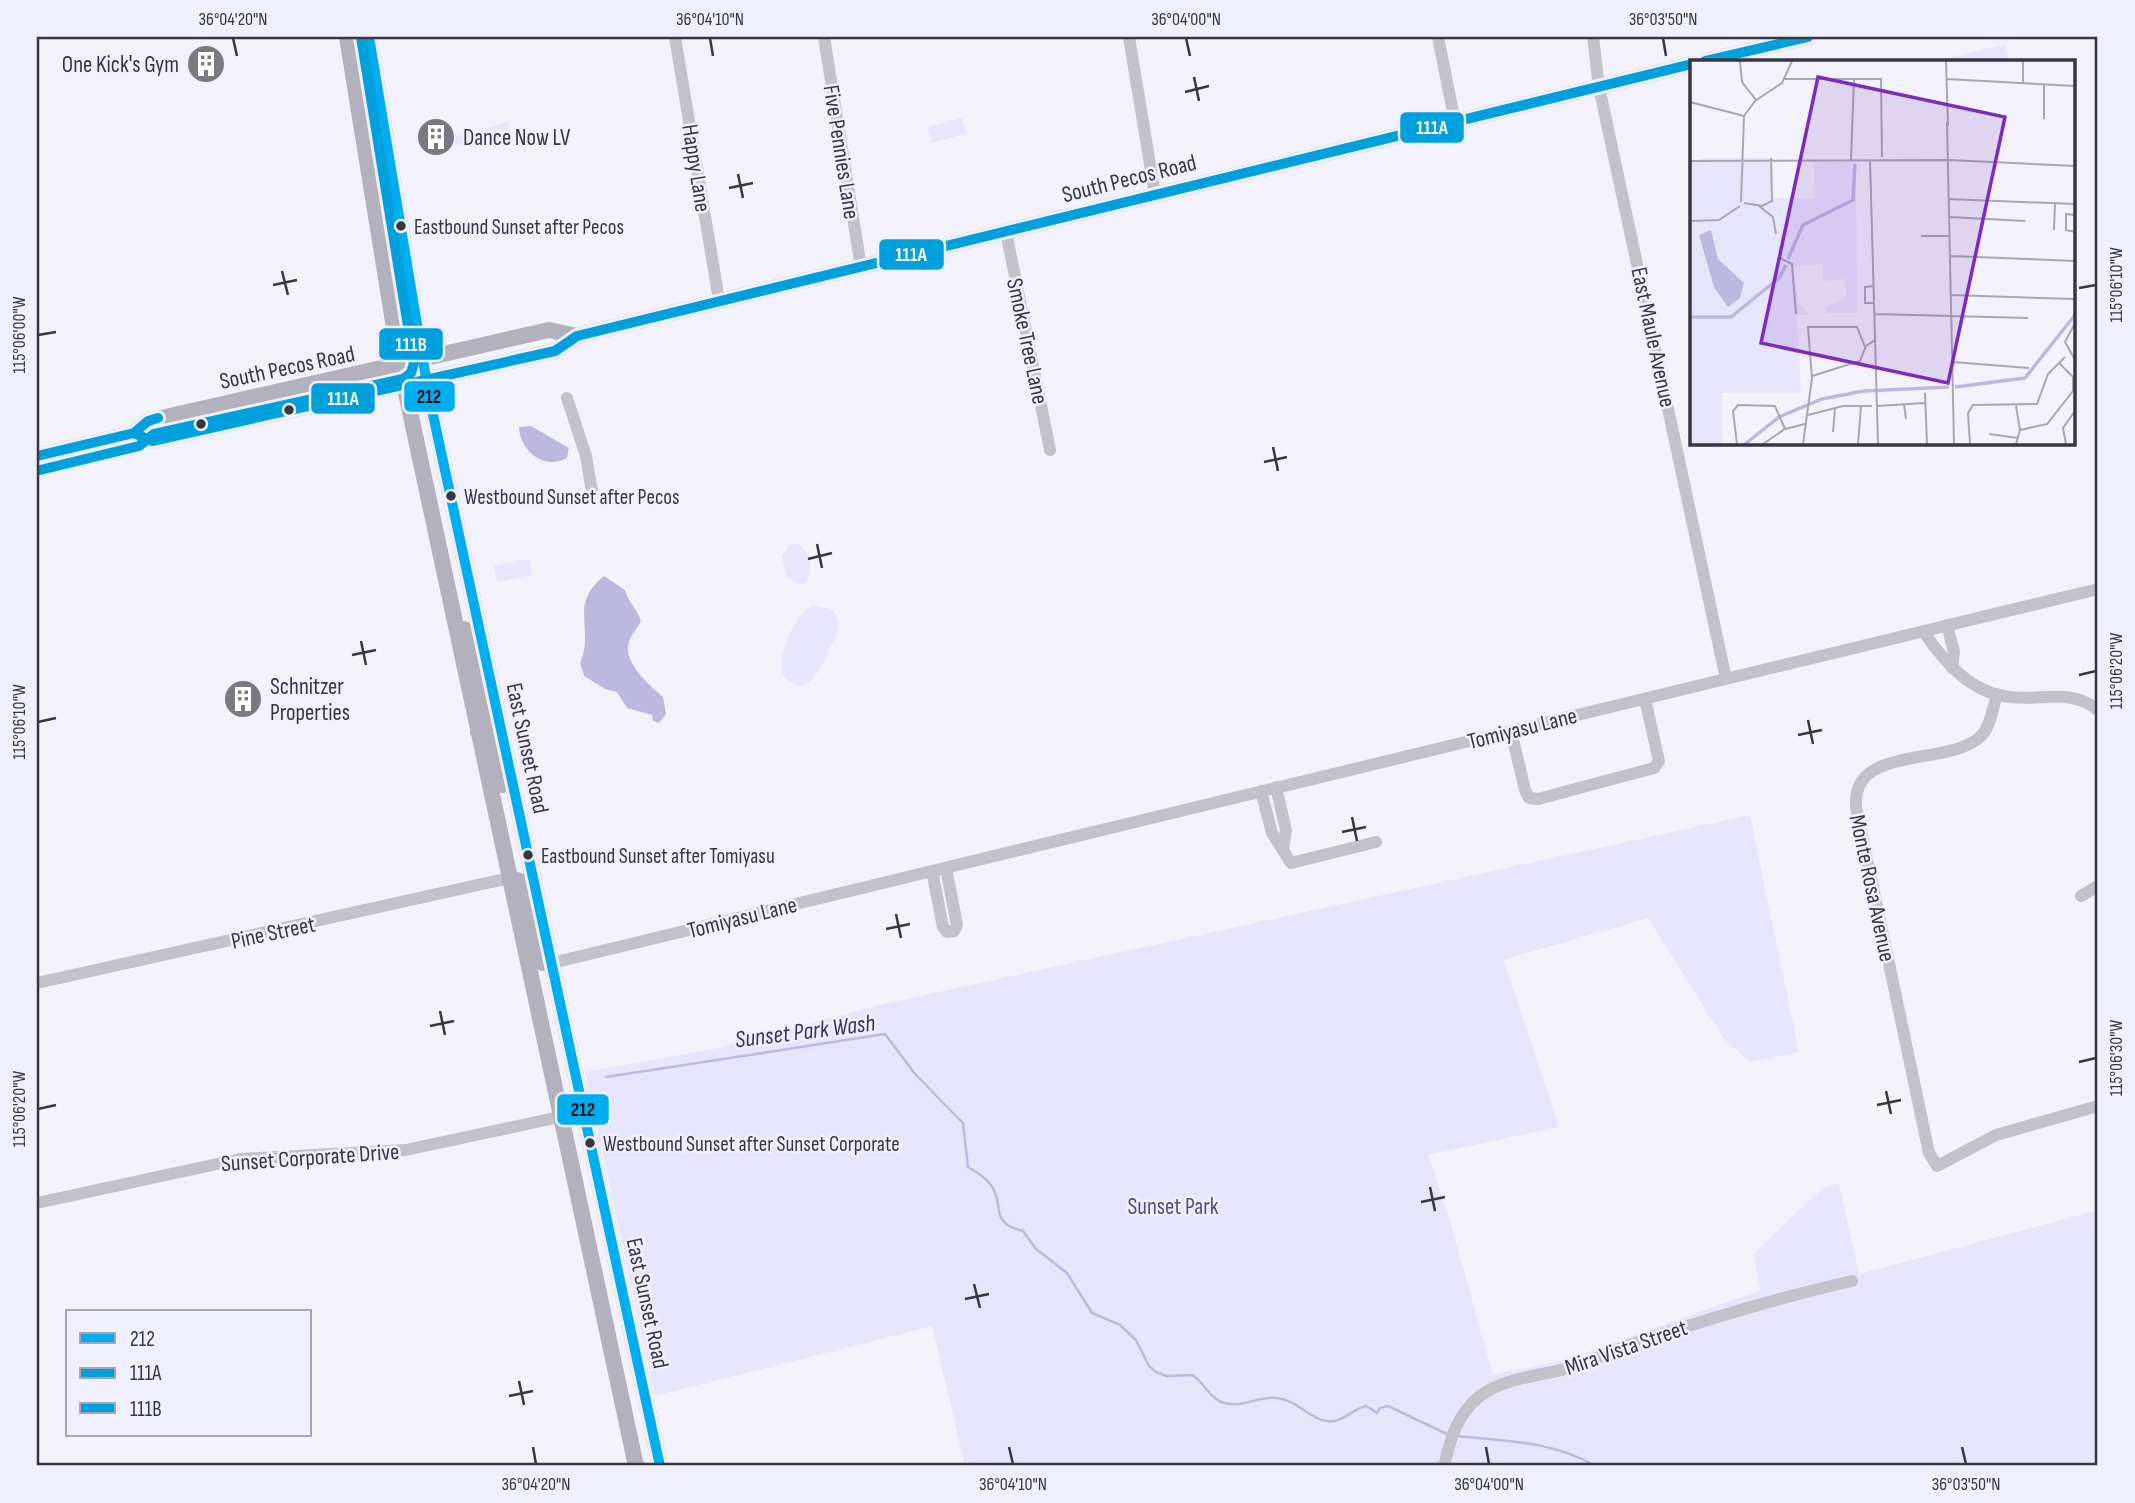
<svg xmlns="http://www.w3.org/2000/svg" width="2135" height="1503" font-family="'Sofia Sans Condensed',sans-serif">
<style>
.green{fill:#e7e5fc}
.water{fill:#bcb9e1}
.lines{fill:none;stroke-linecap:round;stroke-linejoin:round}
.stream{stroke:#bcb9e1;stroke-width:2.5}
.minor{stroke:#c3c2ca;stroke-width:12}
.major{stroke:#b2b1bd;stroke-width:16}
.bus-1-casing{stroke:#f0effd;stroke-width:16}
.bus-2-casing{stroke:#f0effd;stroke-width:16}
.bus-3-casing{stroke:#f0effd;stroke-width:16}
.bus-1{stroke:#00adef;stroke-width:10}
.bus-2{stroke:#00a0dc;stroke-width:10}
.bus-3{stroke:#00a0dc;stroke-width:10}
.ticks{fill:none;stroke:#373643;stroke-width:2.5}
.bus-dot{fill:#373643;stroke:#f0effd;stroke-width:2.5}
.labels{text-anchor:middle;stroke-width:5;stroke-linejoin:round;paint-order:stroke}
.bus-label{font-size:21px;fill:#373643;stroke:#f0effd;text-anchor:start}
.poi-label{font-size:23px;fill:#373643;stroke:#f0effd;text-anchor:start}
.street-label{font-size:23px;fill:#373643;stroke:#f0effd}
.park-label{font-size:23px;fill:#544a8d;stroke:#f0effd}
.water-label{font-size:24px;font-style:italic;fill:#3a2e6e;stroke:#f0effd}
.inset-river{fill:none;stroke:#bcb9e1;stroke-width:3.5}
.inset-road{fill:none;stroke:#a8a7b1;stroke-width:2}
.view{fill:#7b2cbf;fill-opacity:0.15;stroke:#7b2cbf;stroke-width:3.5}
.inset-edge{fill:none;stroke:#373643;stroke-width:3.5}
.line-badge{stroke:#f0effd;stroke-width:2.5}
.badge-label{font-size:19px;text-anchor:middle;font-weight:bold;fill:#fff}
.pale-badge-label{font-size:19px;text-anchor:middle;font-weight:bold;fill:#111}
.neatline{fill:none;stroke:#373643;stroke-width:2.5}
.ticks-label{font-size:18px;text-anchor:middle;fill:#373643}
</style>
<rect width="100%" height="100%" fill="#f3f2fa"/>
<path class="green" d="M2005,44L2009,61H1953L1952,57Z
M962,118L966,134L931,143L927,127Z
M509,122L510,132L434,151L432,141Z
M797,543C810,550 814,570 806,582L798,584L786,576L782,556L789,545Z
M529,559L532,575L497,582L494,566Z
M813,605L831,609C835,613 838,617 839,624C839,633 833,642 829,650C821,669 806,702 783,676C775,658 795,613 813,605Z
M1750,815L1799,1052L1750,1062L1724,1039L1648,918L1503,960L1559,1127L1428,1155L1447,1210L1493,1375L1569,1359L1760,1290L1753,1254L1823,1188L1839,1183L1859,1274L2098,1210V1466H965L932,1326L655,1396L585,1072L713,1049L879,1005Z"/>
<path class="water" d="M531,426L569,448L567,458C544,471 520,451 519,427Z
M604,576L625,590C628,602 639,611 641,622C637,628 631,635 629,642C622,662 650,686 663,697L666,714L659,723L653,721L652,715L627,708L617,692L605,689L584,676L580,663C595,628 568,605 604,576Z"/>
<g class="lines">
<path class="stream" d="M606,1077L885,1034L915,1074L963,1123L968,1167C975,1171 985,1177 990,1184C1006,1203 987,1223 1023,1231L1036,1249L1067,1273L1092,1313L1120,1325L1136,1340L1149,1366L1156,1372L1167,1376L1192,1375C1203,1381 1208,1395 1219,1401C1240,1411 1257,1395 1277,1398C1297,1400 1308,1418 1326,1421C1341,1424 1353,1409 1366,1406L1377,1413L1380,1408L1388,1406L1447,1434
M1457,1436C1504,1441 1554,1441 1595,1466"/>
<path class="minor" d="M675,37L719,300
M824,37L861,267
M1129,37L1155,195
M1438,37L1455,122
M1593,37L1599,87L1726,679
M1006,232L1050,450
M567,398L586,456L592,492
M1947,625L1954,652L1952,668
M1923,631C1944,662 1971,693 2010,697C2042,701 2071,688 2098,710
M1997,694C1993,707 1991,725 1982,735C1951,768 1851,743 1856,807L1929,1153L1937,1166L1996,1135L2098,1106
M1511,731L1525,790L1529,798L1538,799L1654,768L1659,761L1645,699
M1276,787L1286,830L1283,849
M1261,791L1272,833L1291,863L1376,842
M932,871L943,927L947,932L954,931L957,925L946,868
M2081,896L2098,886
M552,963L2098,589
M37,983L509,878
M37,1203L240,1159L406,1150L583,1112
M1444,1466C1450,1440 1457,1414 1480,1396C1506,1376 1546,1376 1576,1366C1598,1358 1619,1348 1641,1341C1711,1318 1781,1297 1852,1281"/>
<path class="major" d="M347,37L400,365L636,1466
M369,37L429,396L660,1466
M1705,61L1808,37
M134,433L152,441L555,351L577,336L1692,64
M37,456L134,433L148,421L549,330L577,336
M464,629C475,655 476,705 494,724
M478,732L483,730L492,745L502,785
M509,878L520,881L540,959L543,963H551"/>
<defs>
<path id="bus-1" d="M369,37L429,396L660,1466"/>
<path id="bus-2" d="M1705,61L1808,37
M134,433L152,441L555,351L577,336L1692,64
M37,456L134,433L148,421L158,418"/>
<path id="bus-3" d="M40,470L139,446L154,434L403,379L411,373L414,363L361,37"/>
</defs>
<use href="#bus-1" class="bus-1-casing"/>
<use href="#bus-2" class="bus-2-casing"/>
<use href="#bus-3" class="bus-3-casing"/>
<use href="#bus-1" class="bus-1"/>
<use href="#bus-2" class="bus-2"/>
<use href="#bus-3" class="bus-3"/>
</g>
<path class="ticks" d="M233,38L237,56M710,38L713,56M1186,38L1190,56M1663,38L1666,56M1194,77L1199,101M1185,92L1209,86M738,174L743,198M729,188L753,183M282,271L288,295M273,285L297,280M2079,288L2096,285M38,335L56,332M1273,447L1278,471M1264,462L1287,457M817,544L822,568M808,559L832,553M361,641L366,665M352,655L376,650M2079,675L2096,671M1808,720L1813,744M38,722L56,718M1798,735L1822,730M1352,817L1357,841M1342,832L1366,827M896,914L901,938M886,929L910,924M440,1011L445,1035M430,1026L454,1021M2079,1062L2096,1058M1886,1091L1891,1114M1877,1105L1901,1100M38,1109L56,1105M1430,1187L1435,1211M1421,1202L1445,1197M974,1284L980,1308M965,1299L989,1294M519,1381L524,1405M509,1396L533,1391M533,1447L536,1464M1009,1447L1013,1464M1486,1447L1489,1464M1962,1447L1966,1464"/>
<defs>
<symbol id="building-disc" viewBox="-11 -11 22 22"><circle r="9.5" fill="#797883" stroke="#f0effd"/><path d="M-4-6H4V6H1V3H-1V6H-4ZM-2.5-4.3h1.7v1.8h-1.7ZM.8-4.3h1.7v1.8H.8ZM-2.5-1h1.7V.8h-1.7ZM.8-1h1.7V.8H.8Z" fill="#fff"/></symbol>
</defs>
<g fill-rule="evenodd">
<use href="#building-disc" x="184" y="42" width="44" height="44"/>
<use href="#building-disc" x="414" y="115" width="44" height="44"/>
<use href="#building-disc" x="221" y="677" width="44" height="44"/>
</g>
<g class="bus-dot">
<circle cx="401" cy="226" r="6"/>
<circle cx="289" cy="410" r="6"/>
<circle cx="201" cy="424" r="6"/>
<circle cx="451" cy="496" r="6"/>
<circle cx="528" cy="855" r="6"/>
<circle cx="590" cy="1143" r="6"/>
</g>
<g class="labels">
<g class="bus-label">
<text x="414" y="234">Eastbound Sunset after Pecos</text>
<text x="464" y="504">Westbound Sunset after Pecos</text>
<text x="541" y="863">Eastbound Sunset after Tomiyasu</text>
<text x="603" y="1151">Westbound Sunset after Sunset Corporate</text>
</g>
<g class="poi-label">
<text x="179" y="72" text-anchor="end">One Kick's Gym</text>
<text x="463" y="145">Dance Now LV</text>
<text x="270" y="694">Schnitzer<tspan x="270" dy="26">Properties</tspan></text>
</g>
<g class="street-label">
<text transform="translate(842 152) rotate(81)" y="8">Five Pennies Lane</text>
<text transform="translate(697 168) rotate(81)" y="8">Happy Lane</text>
<text transform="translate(1129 178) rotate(-14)" y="8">South Pecos Road</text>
<text transform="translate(1654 337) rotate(78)" y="8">East Maule Avenue</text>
<text transform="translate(1028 341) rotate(78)" y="8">Smoke Tree Lane</text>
<text transform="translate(287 367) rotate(-12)" y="8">South Pecos Road</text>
<text transform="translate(1522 728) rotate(-14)" y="8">Tomiyasu Lane</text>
<text transform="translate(528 748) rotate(78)" y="8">East Sunset Road</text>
<text transform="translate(1873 888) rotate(78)" y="8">Monte Rosa Avenue</text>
<text transform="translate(742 917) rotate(-14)" y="8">Tomiyasu Lane</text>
<text transform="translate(273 932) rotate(-12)" y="8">Pine Street</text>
<text transform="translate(310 1157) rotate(-4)" y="8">Sunset Corporate Drive</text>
<text transform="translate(648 1303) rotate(78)" y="8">East Sunset Road</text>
<text transform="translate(1626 1347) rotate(-19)" y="8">Mira Vista Street</text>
</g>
<g class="park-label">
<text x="1173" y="1214">Sunset Park</text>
</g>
<g class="water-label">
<text transform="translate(805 1031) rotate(-7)" y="8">Sunset Park Wash</text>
</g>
</g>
<g transform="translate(1690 60)">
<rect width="385" height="385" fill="#f3f2fa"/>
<path d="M17,98H81L84,138H125L124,102H166L167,253H136V247L157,238L155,219L133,221V204L104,207L108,242L119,255H107L111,333H32L33,384H0V101Z" fill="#e7e5fc"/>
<path d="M21,170L28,199L54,223L50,238L38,247L24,227L9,175Z" fill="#bcb9e1"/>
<path class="inset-river" d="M98,199L113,165L163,140L165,104M0,257H41L89,218L96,205M265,327L335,318L385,255M55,384L89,357L132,339L174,331L259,327"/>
<path class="inset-road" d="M50,1L52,22L66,40M256,1L258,66M95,19H191L192,97M257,19L385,26M333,23V1M0,42L54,56M354,59V24M257,62L264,384M161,100L164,19M180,100L188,384M0,101L259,100L385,106M258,139L385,144M51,142L54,56L65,41L92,23L102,1M54,143L72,146L82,141L81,98M69,146L83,157L86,174M385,155L376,154V170L385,172M259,157L335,161M0,161L29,160L50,146M364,170L365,143M231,176H259M260,196L385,201M88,197L102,204L106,254M184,226L175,227V243H184M261,235L384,239M185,254L338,258M385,263L375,282L385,300M263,302L339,308M122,316L170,301L176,286L185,280M235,333L237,384M214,344L216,359L215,353M187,346L235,343M326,346L330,370L326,384M118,355L153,346H182M330,370L357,364L383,331V317L369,303M143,372L145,349M299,374L328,378M47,384L43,351L48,345L85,346L95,369M73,384L95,369L115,364M113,384L122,318L118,267H167L175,287M168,384L171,346M280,384L278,353L283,345L347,344L358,314L375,297M376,384L373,368L385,351"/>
<path class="view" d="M128,17L315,57L258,323L71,283Z"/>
<rect width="385" height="385" class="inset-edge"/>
</g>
<g class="line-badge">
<rect x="1399" y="111" width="66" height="33" rx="7" fill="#00a0dc"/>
<rect x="878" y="238" width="67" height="33" rx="7" fill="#00a0dc"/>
<rect x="378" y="327" width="66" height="34" rx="7" fill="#00a0dc"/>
<rect x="403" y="380" width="53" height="33" rx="7" fill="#00adef"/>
<rect x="310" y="382" width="66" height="33" rx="7" fill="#00a0dc"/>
<rect x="556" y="1093" width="54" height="33" rx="7" fill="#00adef"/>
</g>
<g class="badge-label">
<text x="1432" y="134">111A</text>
<text x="911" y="261">111A</text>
<text x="411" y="351">111B</text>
<text x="343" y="405">111A</text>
</g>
<g class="pale-badge-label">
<text x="429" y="403">212</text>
<text x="583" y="1116">212</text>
</g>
<rect width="2135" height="1503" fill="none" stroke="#f0effd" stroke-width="77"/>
<rect x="66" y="1310" width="245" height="126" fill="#f0effd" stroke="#a6a5b3" stroke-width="2"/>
<rect x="80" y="1333" width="35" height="10" fill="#00adef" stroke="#a6a5b3" stroke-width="2"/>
<text x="130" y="1346" font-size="21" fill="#373643">212</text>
<rect x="80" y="1368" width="35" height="10" fill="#00a0dc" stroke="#a6a5b3" stroke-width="2"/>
<text x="130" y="1380" font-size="21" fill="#373643">111A</text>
<rect x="80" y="1403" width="35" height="10" fill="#00a0dc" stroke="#a6a5b3" stroke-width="2"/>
<text x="130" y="1416" font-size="21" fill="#373643">111B</text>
<rect x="38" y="38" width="2058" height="1426" class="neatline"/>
<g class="ticks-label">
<text x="233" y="25">36°04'20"N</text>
<text x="710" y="25">36°04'10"N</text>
<text x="1186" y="25">36°04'00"N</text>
<text x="1663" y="25">36°03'50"N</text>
<text transform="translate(2116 285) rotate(-90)" y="6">115°06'10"W</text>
<text transform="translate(19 335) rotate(-90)" y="6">115°06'00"W</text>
<text transform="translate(2116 671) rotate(-90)" y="6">115°06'20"W</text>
<text transform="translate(19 722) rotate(-90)" y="6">115°06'10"W</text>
<text transform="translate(2116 1058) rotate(-90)" y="6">115°06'30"W</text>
<text transform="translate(19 1109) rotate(-90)" y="6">115°06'20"W</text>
<text x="536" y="1490">36°04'20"N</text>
<text x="1013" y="1490">36°04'10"N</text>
<text x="1489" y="1490">36°04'00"N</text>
<text x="1966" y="1490">36°03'50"N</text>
</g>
</svg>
